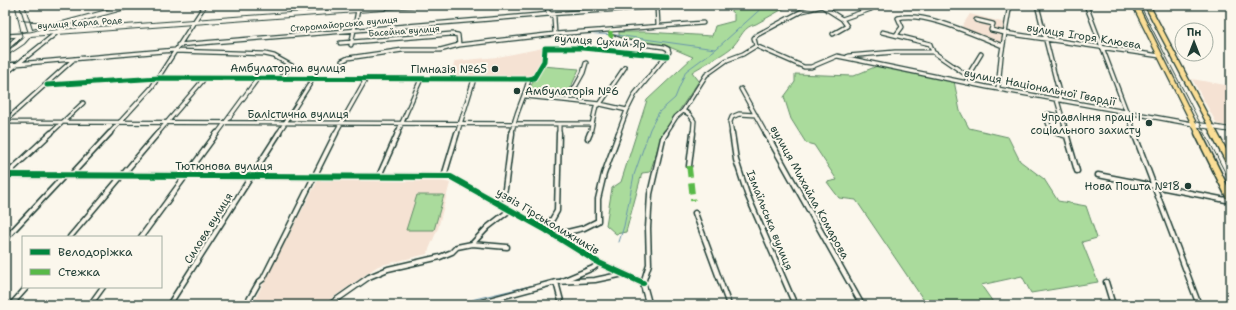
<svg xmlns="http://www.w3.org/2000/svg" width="1236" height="310" font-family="'Shantell Sans',sans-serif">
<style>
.built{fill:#f5e2d3}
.green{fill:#aadb9c;stroke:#648c68}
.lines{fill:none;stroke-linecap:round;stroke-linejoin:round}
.stream{stroke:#6996ab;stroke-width:1}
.minor-far1-casing{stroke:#1f3d34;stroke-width:5.5}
.minor-casing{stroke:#1f3d34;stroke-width:7}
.tertiary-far1-casing{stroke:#1f3d34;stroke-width:6}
.tertiary-casing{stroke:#1f3d34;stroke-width:8}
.secondary-casing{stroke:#1f3d34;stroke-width:6}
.primary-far1-casing{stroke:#1f3d34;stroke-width:7}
.primary-casing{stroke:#1f3d34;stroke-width:9}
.minor-far1{stroke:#fbf7ec;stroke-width:3}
.minor{stroke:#fbf7ec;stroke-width:4}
.tertiary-far1{stroke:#fbf7ec;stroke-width:4}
.tertiary{stroke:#fbf7ec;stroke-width:5}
.secondary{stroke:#fbf7ec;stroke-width:4}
.primary-far1{stroke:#fbde96;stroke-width:4.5}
.primary{stroke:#fbde96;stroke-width:6}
.tram{stroke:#1f3d34;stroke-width:1}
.quiet-far1{stroke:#58b947;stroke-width:4;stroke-dasharray:8 4;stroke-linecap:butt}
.quiet{stroke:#58b947;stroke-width:5.5;stroke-dasharray:11 5.5;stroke-linecap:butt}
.cycleway-far1-casing{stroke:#fbf7ec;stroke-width:7}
.cycleway-casing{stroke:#fbf7ec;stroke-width:9}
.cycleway-far1{stroke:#00873e;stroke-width:5}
.cycleway{stroke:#00873e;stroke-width:6}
.poi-dot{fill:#1f3d34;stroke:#fbf7ec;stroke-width:1.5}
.labels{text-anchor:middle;stroke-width:4;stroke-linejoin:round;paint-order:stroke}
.far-street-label{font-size:9px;fill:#1f3d34;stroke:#fbf7ec}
.street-label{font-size:11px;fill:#1f3d34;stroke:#fbf7ec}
.poi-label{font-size:11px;fill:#1f3d34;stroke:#fbf7ec;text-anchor:end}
</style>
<rect width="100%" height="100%" fill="#fbf7ec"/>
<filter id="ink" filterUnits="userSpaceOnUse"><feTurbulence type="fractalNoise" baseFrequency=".025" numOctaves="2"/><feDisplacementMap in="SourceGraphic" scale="8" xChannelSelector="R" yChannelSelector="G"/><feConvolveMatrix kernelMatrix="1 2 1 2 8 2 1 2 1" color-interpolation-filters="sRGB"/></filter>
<g filter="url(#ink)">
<path class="built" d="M970,14L1006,23L1002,44L960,29Z
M543,48V61L533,77H450L455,61L498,57Z
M1192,79L1231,86V127L1217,124Z
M318,180H438L450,183L438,228L427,254L378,266L322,305H252Z"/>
<path class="green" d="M733,5H790L756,24C743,27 742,36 734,45C729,52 701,66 692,72L699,81L662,136L650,172L642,173L626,232L616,234L606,225L612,188L621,182L647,100L693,57L667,46L634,41L619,38V32H646L712,36L715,26L734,21V14L726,7Z
M542,66L579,69L567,96L528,91Z
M877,66L954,81L960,111L969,128L1008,137L1020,161L1044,179L1058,201L1086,206L1097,238L1082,242L1098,282L1031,293L1022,276L981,285L995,305H927L856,200L839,198L827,182L837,180L814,145L806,143L791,119L784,97L795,82V74L853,76Z
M417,195H444L434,230H406Z"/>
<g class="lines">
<path class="stream" d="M583,33L616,35L715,49
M619,242L624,226L634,175L650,129L659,112L675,98L686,71L716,49L765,5
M556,280L576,273
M461,305L475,299L551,281"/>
<defs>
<path id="minor-far1" d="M547,5L548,12L554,17L555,34
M820,5L842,19L847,26L833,34
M1037,5L1061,100
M1086,5L1135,134
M385,7L420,5
M657,7L658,25
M827,10L838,5
M329,12L332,5
M842,19L871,9
M976,20L993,24L991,30L1005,33L1160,56
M882,32L930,44L933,52L968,76
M896,35L902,27L898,18C925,11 976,36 1003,46
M5,36L22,35
M613,37L626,42L664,47L668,49L669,52L635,94L627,110L618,134
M340,43L452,34L458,35L459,45L555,34L703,23
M178,45L550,14L679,5
M351,45L358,10
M756,46L804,67H811L837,56L847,58L848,56L895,52H933
M756,46L754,38L757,35L802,11L822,6
M174,51L265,54L274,56L292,66L279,78
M847,58L987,87L1193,124
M342,61L348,58L403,50H440L459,45
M5,65L175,50
M5,74L70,22
M966,83L970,72L981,54
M47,85L159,78L529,79L534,78L544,61L545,48H582L667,56
M998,88L1001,57L1009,10
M741,89L766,134
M525,96L600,104L627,110
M568,100L583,73L586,63
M1057,100L1067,134
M683,111L689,114L694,121L693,134
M5,121L74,59
M5,122L592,124
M50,134L83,103
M109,134L152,87L205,5
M157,134L205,78
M217,134L258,78
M278,134L313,79
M335,134L366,79
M397,134L421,79
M457,134L474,79
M512,134C514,114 525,98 529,79
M559,134V124
M590,134L596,106L600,104L625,67
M665,134L676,117L683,111L706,75L727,60L743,54L756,46
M732,134L730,122L732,117L739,114L756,115
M1060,134L1050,128L1045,115L1049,114L1062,117"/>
<path id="minor" d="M732,133L736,160L747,194L795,305
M766,133L862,305
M1057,133L1067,136
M1066,133L1077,171
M1134,133L1199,305
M588,138L590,133
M689,166L693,133
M6,175L51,133
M71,175L110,133
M1098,175L1231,201
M379,176L398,133
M444,176L457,133
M498,203L505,189L512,133
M695,213L729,305
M546,230L557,211L559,133
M555,235L584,228L598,221V199L604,174L619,133
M70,237L158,133
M141,237L217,133
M5,239L65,175
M472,244L507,247
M562,281L593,268L599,263
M556,282L562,305
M1106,282L1113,305
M643,283L649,264L648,228L650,194L663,138L666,133
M11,305L27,287
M90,305L103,287
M169,305L279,133
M246,305L259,282L263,279L336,133
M329,305L369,277L388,269L440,257L452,252L457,247L472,244L488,227L510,210
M471,305L556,282L595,280L624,274"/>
<path id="tertiary-far1" d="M33,32L133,5
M30,34L384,8L388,5
M1193,124L1231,130"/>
<path id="tertiary" d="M5,175L451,177L546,230L599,263L643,283L649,305"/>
<path id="secondary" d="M22,5L31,33
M5,49L20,36L30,33
M5,54L23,42L31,33"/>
<path id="primary-far1" d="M1135,5L1199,134
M1147,5L1215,134"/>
<path id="primary" d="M1198,133L1231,200
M1214,133L1231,165"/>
</defs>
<use href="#minor-far1" class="minor-far1-casing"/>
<use href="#minor" class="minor-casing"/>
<use href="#tertiary-far1" class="tertiary-far1-casing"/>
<use href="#tertiary" class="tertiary-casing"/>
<use href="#secondary" class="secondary-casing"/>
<use href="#primary-far1" class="primary-far1-casing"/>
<use href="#primary" class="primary-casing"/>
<use href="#minor-far1" class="minor-far1"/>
<use href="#minor" class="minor"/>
<use href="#tertiary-far1" class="tertiary-far1"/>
<use href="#tertiary" class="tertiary"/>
<use href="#secondary" class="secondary"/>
<use href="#primary-far1" class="primary-far1"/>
<use href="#primary" class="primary"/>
<path class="tram" d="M1140,5L1231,184
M19,19L25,21L45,22L47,24C39,31 29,34 19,31
M5,52L17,44L22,36L15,5"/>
<path class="quiet-far1" d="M611,31L610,35L613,37"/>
<path class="quiet" d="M689,166L693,201"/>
<defs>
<path id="cycleway-far1" d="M47,85L159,78L529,79L534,78L544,61L545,48H582L667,56"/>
<path id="cycleway" d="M5,175L451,177L546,230L599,263L643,283"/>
</defs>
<use href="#cycleway-far1" class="cycleway-far1-casing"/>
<use href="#cycleway" class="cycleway-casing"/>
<use href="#cycleway-far1" class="cycleway-far1"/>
<use href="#cycleway" class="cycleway"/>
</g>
</g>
<g class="poi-dot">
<circle cx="495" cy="69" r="4"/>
<circle cx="517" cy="91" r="4"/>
<circle cx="1149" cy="123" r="4"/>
<circle cx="1188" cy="186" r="4"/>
</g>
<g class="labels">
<g class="far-street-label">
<text transform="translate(80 23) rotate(-4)" y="3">вулиця Карла Роде</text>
<text transform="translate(344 24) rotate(-5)" y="3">Старомайорська вулиця</text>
<text transform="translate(404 31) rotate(-4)" y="3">Басейна вулиця</text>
</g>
<g class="street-label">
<text transform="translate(1084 36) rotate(9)" y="4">вулиця Ігоря Клюєва</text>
<text transform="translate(600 41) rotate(4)" y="4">вулиця Сухий Яр</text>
<text x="288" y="72">Амбулаторна вулиця</text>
<text transform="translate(1040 87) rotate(11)" y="4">вулиця Національної Гвардії</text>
<text x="298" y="118">Балістична вулиця</text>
<text x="224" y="170">Тютюнова вулиця</text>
<text transform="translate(810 192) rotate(61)" y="4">вулиця Михайла Комарова</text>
<text transform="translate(770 220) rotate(68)" y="4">Ізмаїльська вулиця</text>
<text transform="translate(548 221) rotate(31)" y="4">узвіз Гірськолижників</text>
<text transform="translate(208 228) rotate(-58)" y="4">Силова вулиця</text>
</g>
<g class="poi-label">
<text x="487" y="73">Гімназія №65</text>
<text x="525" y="95" text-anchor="start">Амбулаторія №6</text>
<text x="1141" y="121">Управління праці і<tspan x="1141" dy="13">соціального захисту</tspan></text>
<text x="1180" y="190">Нова Пошта №18</text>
</g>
</g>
<rect width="1236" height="310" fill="none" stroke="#fbf7ec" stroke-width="20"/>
<rect x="10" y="10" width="1216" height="290" fill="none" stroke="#1f3d34" stroke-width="1.5" filter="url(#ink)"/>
<rect x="22" y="236" width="140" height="52" fill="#fbf7ec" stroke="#a3ada2"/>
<rect x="30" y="249" width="20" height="6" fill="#00873e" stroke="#a3ada2"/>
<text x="58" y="256" font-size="12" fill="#1f3d34">Велодоріжка</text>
<rect x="30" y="269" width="20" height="6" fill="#58b947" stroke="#a3ada2"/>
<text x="58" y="276" font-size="12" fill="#1f3d34">Стежка</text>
<g transform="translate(1194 42)"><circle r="19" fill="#fbf7ec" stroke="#a3ada2"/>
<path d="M0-3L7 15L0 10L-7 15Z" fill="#1f3d34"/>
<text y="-6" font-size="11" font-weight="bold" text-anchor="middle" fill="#1f3d34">Пн</text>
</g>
</svg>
